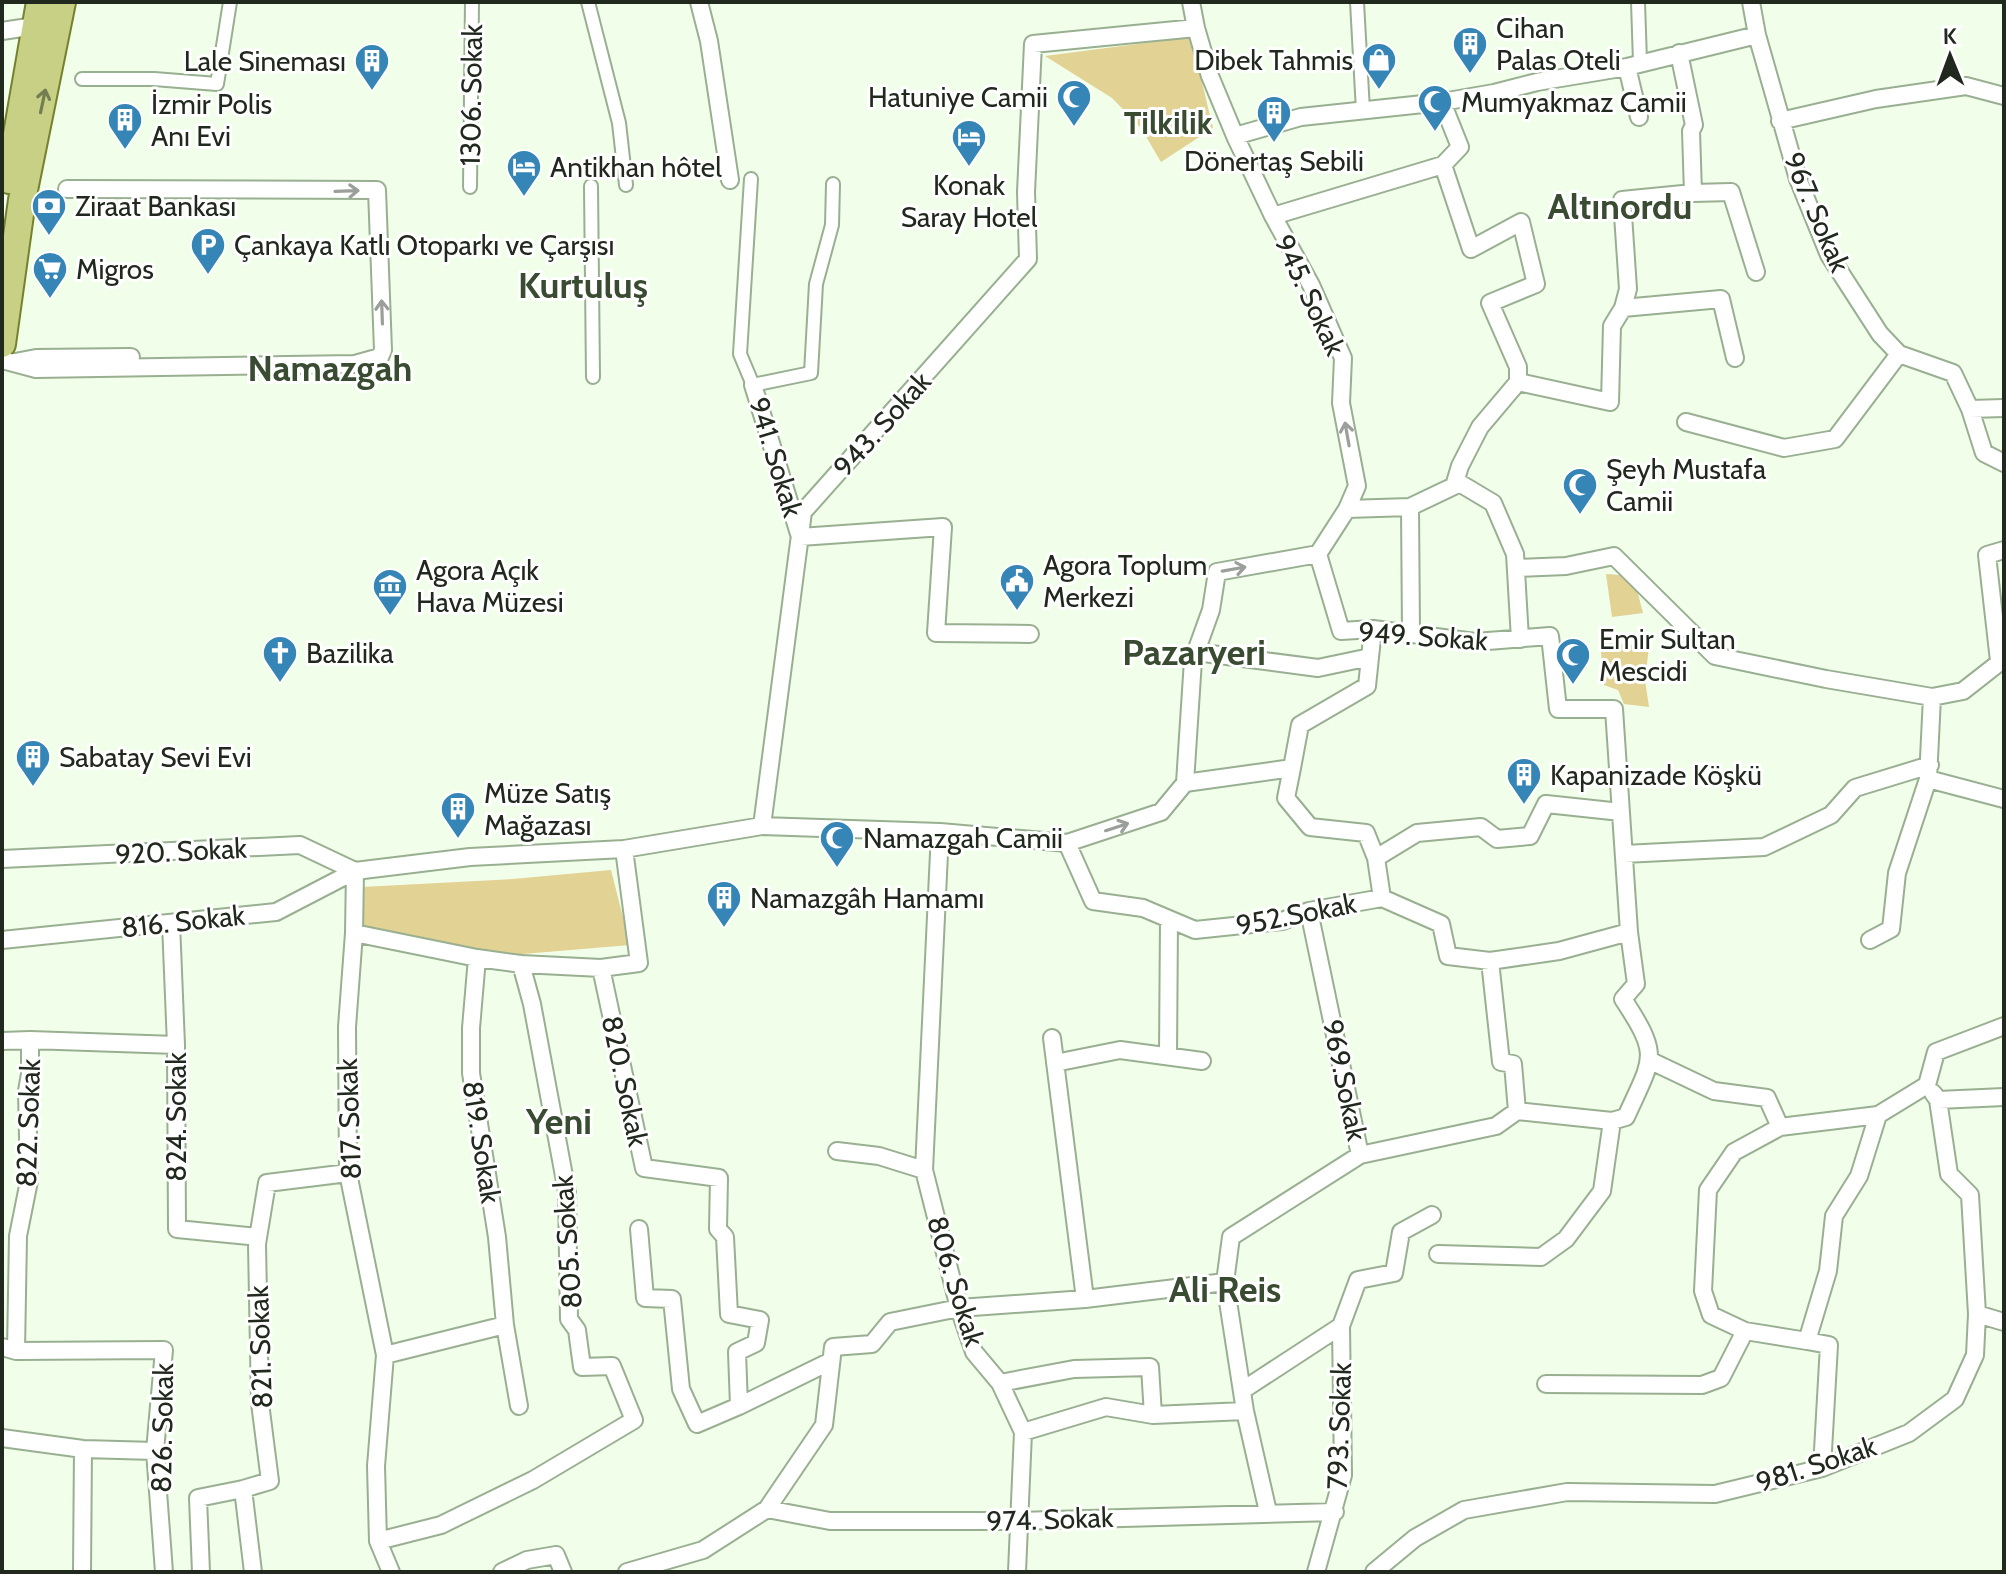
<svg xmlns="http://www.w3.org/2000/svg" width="2006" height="1574" font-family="Cabin,sans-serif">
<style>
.green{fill:#e2d293}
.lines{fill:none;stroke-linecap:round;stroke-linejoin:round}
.pedestrian-casing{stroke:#99af91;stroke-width:16}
.minor-casing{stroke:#99af91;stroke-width:20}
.primary-casing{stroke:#75812b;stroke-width:30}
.pedestrian{stroke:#fff;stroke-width:12}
.minor{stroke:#fff;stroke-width:16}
.primary{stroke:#c7d084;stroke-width:26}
.oneway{stroke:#747c51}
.oneway2{stroke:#9b9f9a}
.labels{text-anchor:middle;stroke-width:6;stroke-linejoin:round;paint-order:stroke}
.poi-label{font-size:28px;fill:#21291e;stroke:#fff;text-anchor:start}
.street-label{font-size:28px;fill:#21291e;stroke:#fff}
.quarter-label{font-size:32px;font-weight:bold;fill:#394b31;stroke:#fff}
.district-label{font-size:36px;font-weight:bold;fill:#394b31;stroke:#fff}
</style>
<rect width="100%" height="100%" fill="#f0feea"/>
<path class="green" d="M1191,37L1213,128L1161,162L1141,128L1112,98L1045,56Z
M1606,574L1620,575L1636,586L1643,613L1612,617Z
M1600,641L1649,647L1645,680L1649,707L1624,704L1618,690L1604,685Z
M611,870L630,945L486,957L355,932L362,887L513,879Z"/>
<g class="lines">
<defs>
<path id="pedestrian" d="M588,2L619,123L626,185
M1357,2L1363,111
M1638,2L1640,62
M82,79H154L217,84L230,2
M751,179L740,354L753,385L811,373L816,284L832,225L833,184
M591,186L593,377
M470,187L472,2"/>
<path id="minor" d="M699,2L709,41L730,180
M2,31L35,26
M1757,35L1798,179L1829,255L1880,334L1899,354L1953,373L1970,409L1984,453L2004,463
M1679,53L1694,125L1691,131L1693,193
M1627,67L1639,117
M1442,102L1460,147L1443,165
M1780,121L1876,99L1966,86L2004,96
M1235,136L1301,117L1442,102L1494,93L1537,82L1627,67L1757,35L1751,2
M1273,216L1443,165L1471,249L1521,222L1536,284L1490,303L1518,367V382L1480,427L1460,466L1454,486L1410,507L1347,509
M1623,308L1721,299L1735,358
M2,360L36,369L355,364L380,357L383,350L377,190L67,189
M15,362L36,358L131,357
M1518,382L1610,402L1612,326L1623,308L1628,289L1622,200L1693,193L1731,192L1756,272
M753,385L800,537L943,527L936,633L1030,634
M1970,409L2004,408
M1686,422L1784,448L1835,439L1899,354
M1456,481L1493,503L1515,554L1520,639
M1410,507L1411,632
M1516,568L1566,566L1614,556L1715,656L1826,679L1932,697L1963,691L2004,659
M1196,652L1318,668L1370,657
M1999,661L1987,555L2004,550
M1932,697L1928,779L2004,799
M1292,768L1286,798L1310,827L1366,833L1376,858L1382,898
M1185,783L1292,768L1300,725L1367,686L1373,629
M762,826L803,512L1028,259L1026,192L1033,44L1196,28
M940,832L924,1170L959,1308L974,1352L1000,1383L1023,1432L1017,1572
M1067,843L1093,901L1143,908L1195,930L1282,921L1309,911L1382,898L1441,924L1448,956L1490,961L1559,951L1629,932
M1624,854L1764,847L1831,815L1855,788L1930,765
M1376,858L1417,833L1481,827L1497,839L1530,836L1546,804L1621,812
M2,859L300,845L355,871
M1309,911L1360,1155
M171,923L176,1045L177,1229L258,1237
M354,933L477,958L521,964L532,1004L567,1192L569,1319L577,1330L582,1367L612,1366L634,1420L533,1480L441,1525L378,1541
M2,940L276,912L355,871
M1870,940L1891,929L1897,873L1928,779
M477,958L471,1028V1073L497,1237L505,1325L519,1406
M1490,961L1501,1062L1513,1064L1517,1111
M521,964L601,968L639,963L624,849
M601,968L644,1168L719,1178L718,1229L725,1237L729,1314L760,1320L756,1343L737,1352L739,1406L831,1361
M1052,1038L1085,1299
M2,1041L30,1040
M1168,1056L1169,920
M1651,1061L1714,1091L1767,1098L1780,1127L1878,1115
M1055,1063L1120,1050L1202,1061
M1933,1093L1938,1100L2004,1097
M1780,1127L1734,1152L1708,1190L1703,1291L1711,1315L1745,1331L1807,1341L1828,1271L1834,1216L1859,1176L1878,1115L1927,1085L1936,1052L2004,1026
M837,1151L879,1156L924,1170
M639,1229L645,1298L672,1299L681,1389L697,1424L739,1406
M1438,1254L1541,1257L1566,1239L1602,1191L1612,1121
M1977,1314L2004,1322
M1807,1341L1829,1345L1822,1468
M2,1347L16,1351L164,1350L155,1451L164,1572
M16,1351L18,1236L29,1181L27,1091L30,1074V1040L176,1045
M385,1355L505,1325
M1000,1383L1074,1369L1150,1367L1153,1415
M1546,1384L1702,1385L1721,1378L1745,1331
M1243,1390L1341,1326L1358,1280L1394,1273L1401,1232L1432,1215
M1023,1432L1106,1407L1153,1415L1245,1411
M2,1438L83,1449L155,1451
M767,1509L830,1521H1018L1335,1512
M1268,1512L1245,1411L1225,1282L1231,1237L1360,1155L1496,1126L1517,1111L1612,1121L1626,1117C1653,1057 1661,1057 1623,999L1636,984L1629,932L1614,709H1558L1550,636L1475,642L1373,629L1341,631L1318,554
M82,1572L83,1449
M201,1572L198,1498L243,1489
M253,1572L243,1489L270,1481L260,1403L257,1244L267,1183L348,1173
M391,1572L378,1541L376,1466L385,1355L348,1173L347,1027L354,933L355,871L470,857L624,849L762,826L940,832L1067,843L1161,812L1185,783L1193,660L1211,610L1217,572L1318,554L1347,509L1357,486L1341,403L1343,358L1311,285L1273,216L1235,136L1210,76L1196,28L1191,2
M502,1572L527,1560L556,1555L563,1572
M627,1572L703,1550L767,1509L824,1425L833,1347L872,1344L890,1322L959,1308L1085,1299L1225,1282
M1316,1572L1343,1475L1341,1326
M1374,1572L1415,1538L1464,1510L1567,1492L1715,1494L1822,1468L1909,1433L1955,1399L1975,1355L1977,1314L1970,1195L1949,1174L1938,1100"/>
<path id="primary" d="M9,180L40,2
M2,344L22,200L62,2"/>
</defs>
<use href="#pedestrian" class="pedestrian-casing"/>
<use href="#minor" class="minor-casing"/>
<use href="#primary" class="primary-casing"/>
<use href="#pedestrian" class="pedestrian"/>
<use href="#minor" class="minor"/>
<use href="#primary" class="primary"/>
</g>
<defs><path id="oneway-shaft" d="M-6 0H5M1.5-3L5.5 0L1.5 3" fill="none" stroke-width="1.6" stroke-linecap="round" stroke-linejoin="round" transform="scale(2)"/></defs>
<use class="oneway" href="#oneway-shaft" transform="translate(43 101) rotate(-78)"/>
<g class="oneway2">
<use href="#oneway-shaft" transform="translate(347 191) rotate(-2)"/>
<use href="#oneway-shaft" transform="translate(382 312) rotate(-92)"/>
<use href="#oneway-shaft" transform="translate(1347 434) rotate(-100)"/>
<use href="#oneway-shaft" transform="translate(1234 569) rotate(-10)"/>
<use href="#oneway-shaft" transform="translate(1117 827) rotate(-18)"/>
</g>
<defs>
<symbol id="building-pin" viewBox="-11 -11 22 30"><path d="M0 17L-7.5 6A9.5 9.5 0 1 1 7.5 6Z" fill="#3585b7" stroke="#fff"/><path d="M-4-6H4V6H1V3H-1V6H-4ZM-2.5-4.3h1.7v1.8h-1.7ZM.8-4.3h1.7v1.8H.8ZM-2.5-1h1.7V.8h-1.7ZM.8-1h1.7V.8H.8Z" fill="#fff"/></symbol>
<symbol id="shop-pin" viewBox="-11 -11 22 30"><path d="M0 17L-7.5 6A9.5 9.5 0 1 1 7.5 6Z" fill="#3585b7" stroke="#fff"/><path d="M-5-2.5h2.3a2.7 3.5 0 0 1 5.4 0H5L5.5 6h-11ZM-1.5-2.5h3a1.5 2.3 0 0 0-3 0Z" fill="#fff"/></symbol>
<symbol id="mosque-pin" viewBox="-11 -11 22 30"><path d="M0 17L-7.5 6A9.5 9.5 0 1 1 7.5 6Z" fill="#3585b7" stroke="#fff"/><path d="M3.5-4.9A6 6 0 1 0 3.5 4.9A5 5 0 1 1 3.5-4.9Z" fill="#fff"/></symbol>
<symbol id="hotel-pin" viewBox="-11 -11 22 30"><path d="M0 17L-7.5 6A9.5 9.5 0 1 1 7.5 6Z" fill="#3585b7" stroke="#fff"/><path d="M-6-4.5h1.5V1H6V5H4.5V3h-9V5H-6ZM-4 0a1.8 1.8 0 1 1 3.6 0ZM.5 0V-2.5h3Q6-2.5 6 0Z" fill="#fff"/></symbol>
<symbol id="bank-pin" viewBox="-11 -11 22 30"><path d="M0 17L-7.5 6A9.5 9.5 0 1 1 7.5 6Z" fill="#3585b7" stroke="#fff"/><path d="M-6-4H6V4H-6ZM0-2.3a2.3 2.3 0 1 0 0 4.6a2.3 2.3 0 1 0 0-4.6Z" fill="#fff"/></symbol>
<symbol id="parking-pin" viewBox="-11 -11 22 30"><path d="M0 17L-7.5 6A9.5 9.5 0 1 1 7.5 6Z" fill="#3585b7" stroke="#fff"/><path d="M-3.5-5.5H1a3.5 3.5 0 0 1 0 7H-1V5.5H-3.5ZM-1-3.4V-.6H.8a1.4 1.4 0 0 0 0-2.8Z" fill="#fff"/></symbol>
<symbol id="supermarket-pin" viewBox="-11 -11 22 30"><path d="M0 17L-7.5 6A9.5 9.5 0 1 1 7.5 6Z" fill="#3585b7" stroke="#fff"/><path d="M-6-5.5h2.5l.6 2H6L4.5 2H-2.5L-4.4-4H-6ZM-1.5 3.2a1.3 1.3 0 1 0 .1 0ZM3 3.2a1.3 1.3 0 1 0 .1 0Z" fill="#fff"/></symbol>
<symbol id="civic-pin" viewBox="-11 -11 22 30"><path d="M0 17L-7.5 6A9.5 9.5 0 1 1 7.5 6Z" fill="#3585b7" stroke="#fff"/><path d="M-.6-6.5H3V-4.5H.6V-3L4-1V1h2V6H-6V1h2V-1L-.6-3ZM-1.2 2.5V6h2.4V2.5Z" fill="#fff"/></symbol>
<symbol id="museum-pin" viewBox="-11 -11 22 30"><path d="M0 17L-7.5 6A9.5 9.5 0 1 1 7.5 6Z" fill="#3585b7" stroke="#fff"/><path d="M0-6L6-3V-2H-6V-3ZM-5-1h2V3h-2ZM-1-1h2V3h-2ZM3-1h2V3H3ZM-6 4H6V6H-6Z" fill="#fff"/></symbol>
<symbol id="church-pin" viewBox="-11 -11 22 30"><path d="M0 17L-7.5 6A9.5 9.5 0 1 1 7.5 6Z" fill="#3585b7" stroke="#fff"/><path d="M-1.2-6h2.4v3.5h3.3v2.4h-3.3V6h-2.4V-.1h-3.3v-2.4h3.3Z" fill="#fff"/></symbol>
</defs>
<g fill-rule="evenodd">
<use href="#building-pin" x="1450" y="24" width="40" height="54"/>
<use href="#shop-pin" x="1359" y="40" width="40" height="54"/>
<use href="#building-pin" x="352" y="41" width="40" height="54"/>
<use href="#mosque-pin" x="1054" y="77" width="40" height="54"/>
<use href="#mosque-pin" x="1415" y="82" width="40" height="54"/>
<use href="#building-pin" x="1254" y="93" width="40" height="54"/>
<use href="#building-pin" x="105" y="100" width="40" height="54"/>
<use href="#hotel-pin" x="949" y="117" width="40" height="54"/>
<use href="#hotel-pin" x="504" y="147" width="40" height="54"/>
<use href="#bank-pin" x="29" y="186" width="40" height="54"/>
<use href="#parking-pin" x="188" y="225" width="40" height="54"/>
<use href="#supermarket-pin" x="30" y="249" width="40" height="54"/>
<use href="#mosque-pin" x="1560" y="465" width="40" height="54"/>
<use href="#civic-pin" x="997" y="561" width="40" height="54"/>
<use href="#museum-pin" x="370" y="566" width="40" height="54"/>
<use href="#church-pin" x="260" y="633" width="40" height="54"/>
<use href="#mosque-pin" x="1553" y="635" width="40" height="54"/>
<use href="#building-pin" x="13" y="737" width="40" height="54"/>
<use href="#building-pin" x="1504" y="755" width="40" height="54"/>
<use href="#building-pin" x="438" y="789" width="40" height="54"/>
<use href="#mosque-pin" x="817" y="818" width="40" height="54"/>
<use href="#building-pin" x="704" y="878" width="40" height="54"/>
</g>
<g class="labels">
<g class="poi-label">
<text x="1496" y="38">Cihan<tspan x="1496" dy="32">Palas Oteli</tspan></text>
<text x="1353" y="70" text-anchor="end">Dibek Tahmis</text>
<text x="346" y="71" text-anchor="end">Lale Sineması</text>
<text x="1048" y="107" text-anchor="end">Hatuniye Camii</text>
<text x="1461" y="112">Mumyakmaz Camii</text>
<text x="151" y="114">İzmir Polis<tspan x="151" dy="32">Anı Evi</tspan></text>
<text x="1274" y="171" text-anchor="middle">Dönertaş Sebili</text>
<text x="550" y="177">Antikhan hôtel</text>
<text x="969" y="195" text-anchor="middle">Konak<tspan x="969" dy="32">Saray Hotel</tspan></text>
<text x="75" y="216">Ziraat Bankası</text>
<text x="234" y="255">Çankaya Katlı Otoparkı ve Çarşısı</text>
<text x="76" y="279">Migros</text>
<text x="1606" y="479">Şeyh Mustafa<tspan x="1606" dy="32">Camii</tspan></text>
<text x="1043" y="575">Agora Toplum<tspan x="1043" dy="32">Merkezi</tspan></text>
<text x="416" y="580">Agora Açık<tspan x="416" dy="32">Hava Müzesi</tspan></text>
<text x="1599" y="649">Emir Sultan<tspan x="1599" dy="32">Mescidi</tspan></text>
<text x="306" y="663">Bazilika</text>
<text x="59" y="767">Sabatay Sevi Evi</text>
<text x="1550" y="785">Kapanizade Köşkü</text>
<text x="484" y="803">Müze Satış<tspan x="484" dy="32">Mağazası</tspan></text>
<text x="863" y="848">Namazgah Camii</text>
<text x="750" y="908">Namazgâh Hamamı</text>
</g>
<g class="street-label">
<text transform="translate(471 95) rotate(-89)" y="10">1306. Sokak</text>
<text transform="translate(1817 212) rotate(67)" y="10">967. Sokak</text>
<text transform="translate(1310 295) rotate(65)" y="10">945. Sokak</text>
<text transform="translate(882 424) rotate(-48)" y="10">943. Sokak</text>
<text transform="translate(776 457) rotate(73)" y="10">941. Sokak</text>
<text transform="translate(1423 636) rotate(4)" y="10">949. Sokak</text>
<text transform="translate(181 851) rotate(-3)" y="10">920. Sokak</text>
<text transform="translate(1296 914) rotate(-11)" y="10">952.Sokak</text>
<text transform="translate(183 921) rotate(-6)" y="10">816. Sokak</text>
<text transform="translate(1345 1080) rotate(78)" y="10">969.Sokak</text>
<text transform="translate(625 1081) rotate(78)" y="10">820. Sokak</text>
<text transform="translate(176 1117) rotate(-90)" y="10">824. Sokak</text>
<text transform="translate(349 1119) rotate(-92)" y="10">817. Sokak</text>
<text transform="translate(28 1123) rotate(-88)" y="10">822. Sokak</text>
<text transform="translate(482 1142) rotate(81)" y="10">819. Sokak</text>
<text transform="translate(567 1242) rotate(-94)" y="10">805. Sokak</text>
<text transform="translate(956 1281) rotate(73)" y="10">806. Sokak</text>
<text transform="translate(260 1347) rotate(-92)" y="10">821. Sokak</text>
<text transform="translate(1339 1426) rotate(-88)" y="10">793. Sokak</text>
<text transform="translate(162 1428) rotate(-89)" y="10">826. Sokak</text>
<text transform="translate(1816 1464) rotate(-18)" y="10">981. Sokak</text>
<text transform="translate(1050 1519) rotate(-2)" y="10">974. Sokak</text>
</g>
<g class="quarter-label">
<text x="1168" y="134">Tilkilik</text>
</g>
<g class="district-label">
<text x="1620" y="219">Altınordu</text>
<text x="583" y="298">Kurtuluş</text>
<text x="330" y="381">Namazgah</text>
<text x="1194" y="665">Pazaryeri</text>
<text x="559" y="1134">Yeni</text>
<text x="1225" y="1302">Ali Reis</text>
</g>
</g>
<rect width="2006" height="1574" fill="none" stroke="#21291e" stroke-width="8"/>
<g transform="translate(1950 56) rotate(359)" stroke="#ffffff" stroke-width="6" paint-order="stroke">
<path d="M0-6L14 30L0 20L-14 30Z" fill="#21291e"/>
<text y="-12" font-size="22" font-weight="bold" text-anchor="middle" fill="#21291e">K</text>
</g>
</svg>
